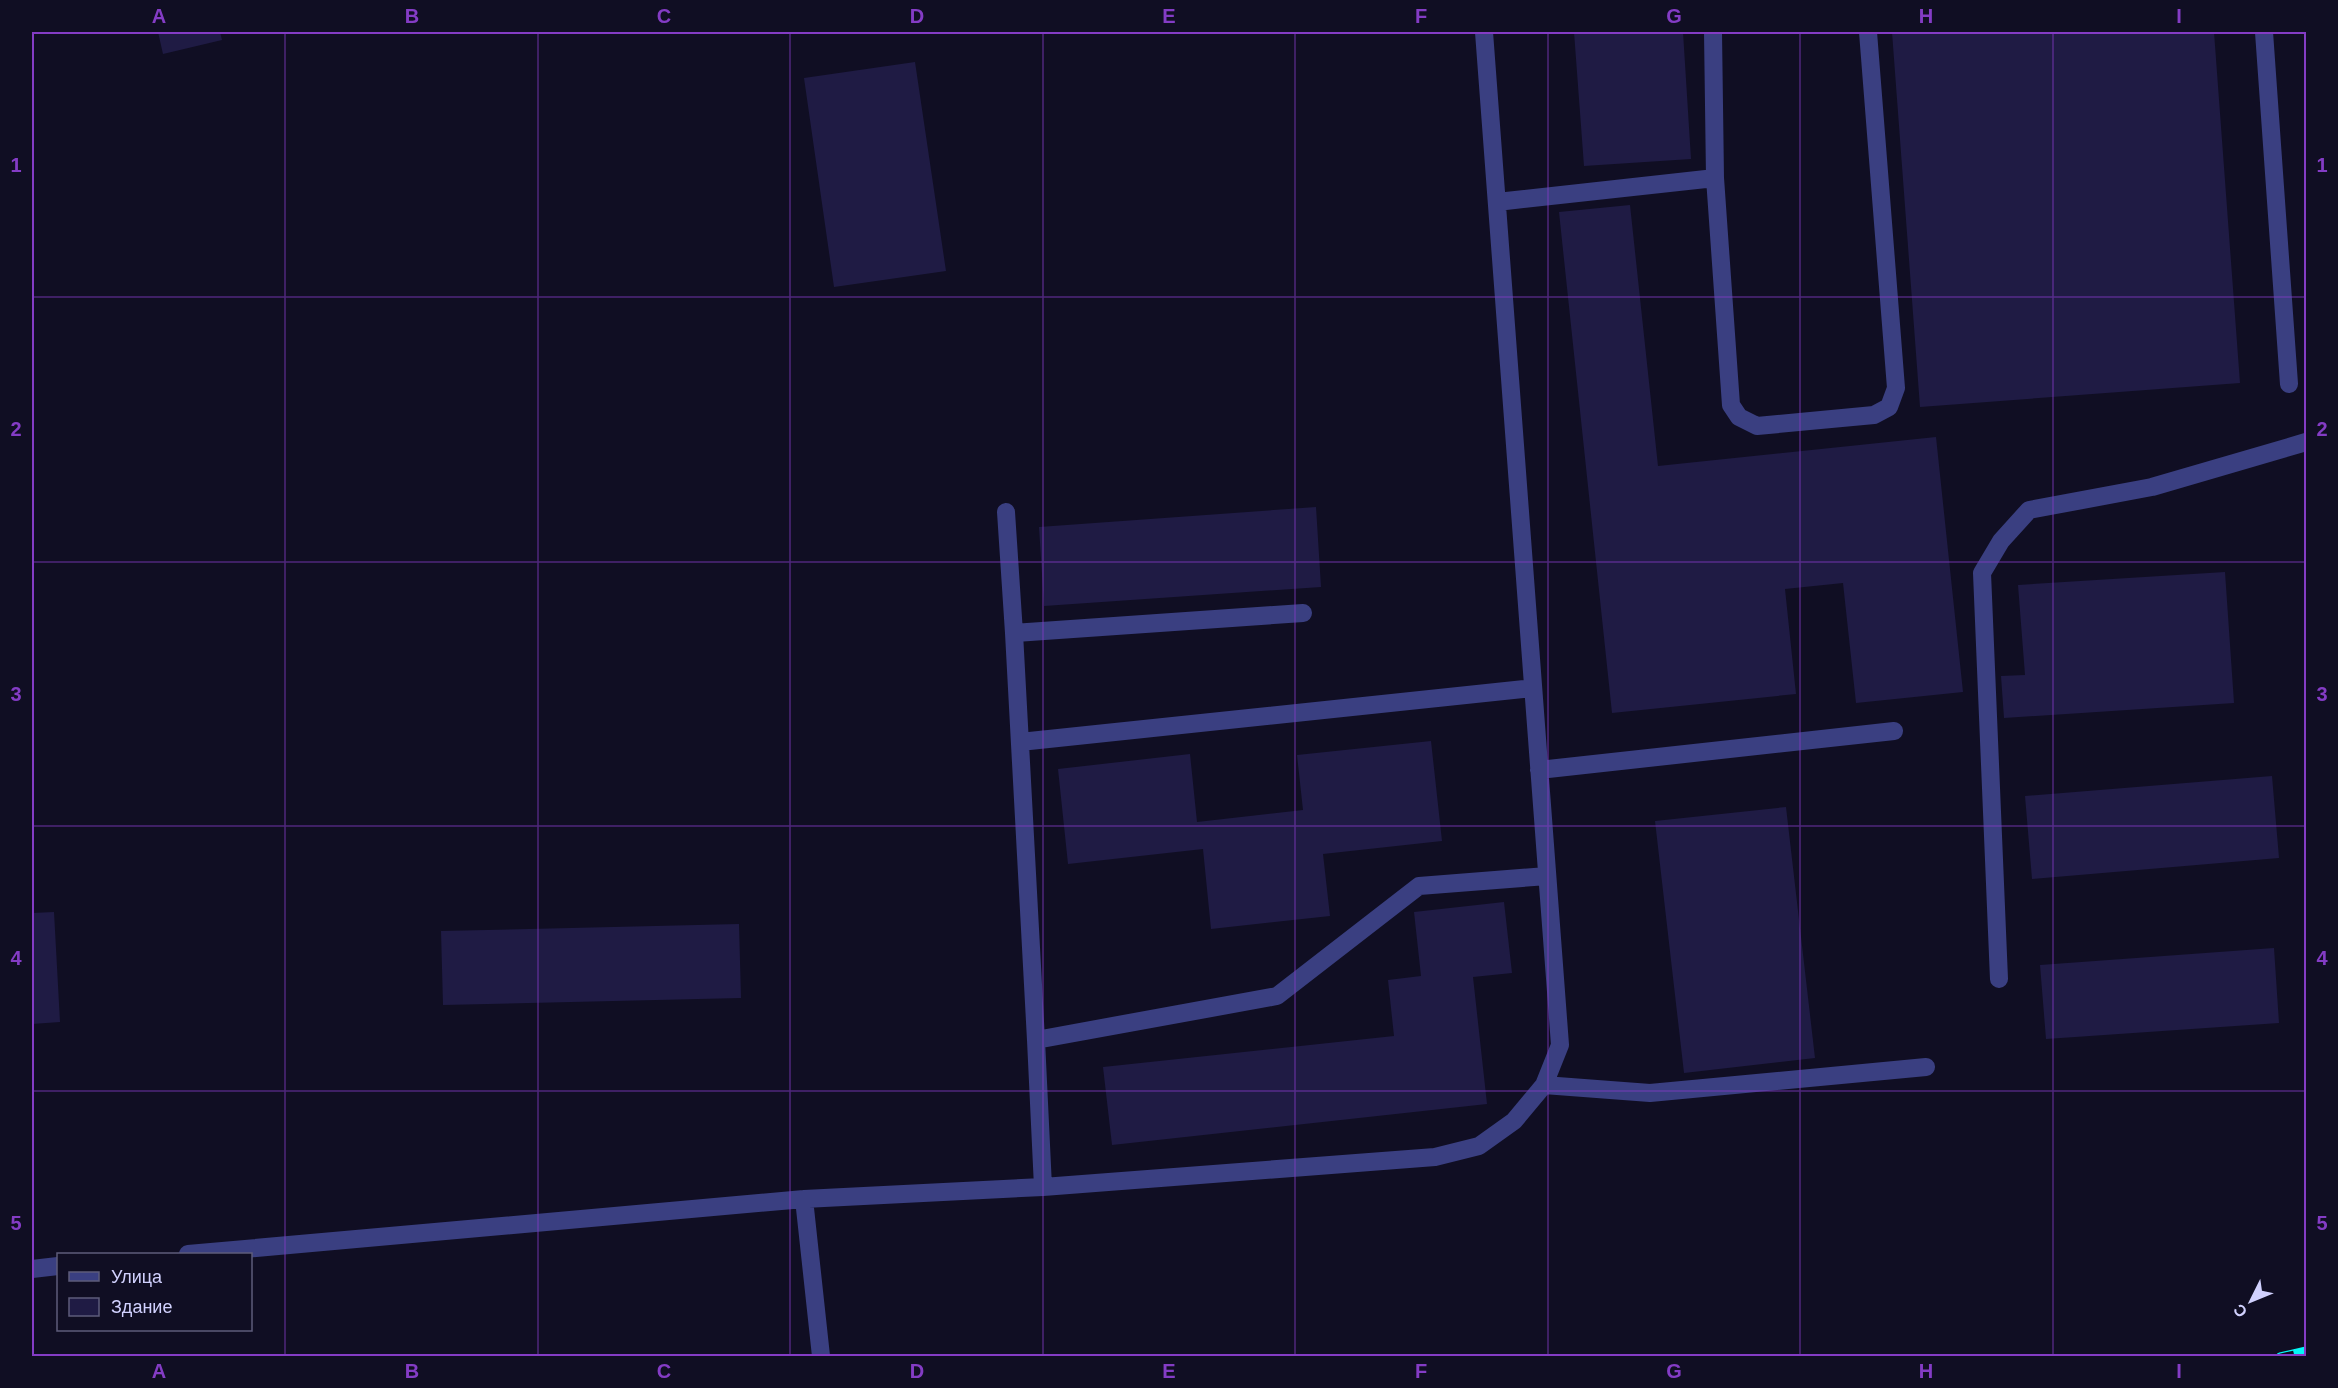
<svg xmlns="http://www.w3.org/2000/svg" width="2338" height="1388" font-family="Helvetica,sans-serif">
<style>
.building{fill:#1f1b44}
.lines{fill:none;stroke-linecap:round;stroke-linejoin:round}
.minor{stroke:#3a3f81;stroke-width:18}
.rail-casing{stroke:#04f7f5;stroke-width:7}
.rail{stroke:#100e23;stroke-width:4.5;stroke-dasharray:14;stroke-linecap:butt}
.grid{fill:none;stroke:#843cc5;stroke-width:1.5;stroke-opacity:0.55}
.neatline{fill:none;stroke:#843cc5;stroke-width:2}
.grid-label{font-size:20px;text-anchor:middle;font-weight:bold;fill:#843cc5}
</style>
<rect width="100%" height="100%" fill="#100e23"/>
<path class="building" d="M158,32H220L222,40L163,54Z
M1574,32H1683L1691,159L1584,166Z
M1892,32H2214L2240,383L1920,407Z
M915,62L946,271L834,287L804,78Z
M1630,205L1658,466L1936,437L1963,692L1856,703L1843,583L1785,589L1796,694L1612,713L1559,212Z
M1316,507L1321,587L1044,606L1039,527Z
M2225,572L2234,703L2004,718L2001,676L2025,675L2018,585Z
M1431,741L1442,841L1323,854L1330,916L1211,929L1203,849L1068,864L1058,769L1190,754L1197,822L1303,810L1297,755Z
M2272,776L2279,858L2032,879L2025,796Z
M1786,807L1815,1058L1684,1073L1655,821Z
M1504,902L1512,973L1473,977L1487,1104L1112,1145L1103,1067L1394,1036L1388,980L1421,976L1414,912Z
M54,912L60,1022L32,1024V913Z
M739,924L741,998L443,1005L441,931Z
M2274,948L2279,1023L2046,1039L2040,965Z"/>
<g class="lines">
<path class="minor" d="M2264,32L2289,384
M1715,178L1731,405L1739,417L1757,426L1874,415L1889,407L1896,388L1868,32
M1497,202L1715,178L1713,32
M1006,512L1014,633L1303,613
M1014,633L1036,1040
M1020,742L1533,688
M1539,770L1894,731
M1999,979L1982,573L2001,541L2029,510L2152,487L2306,442
M1544,1085L1650,1093L1926,1067
M1043,1187L1036,1040L1277,996L1419,886L1547,876
M804,1199L821,1356
M188,1254L804,1199L1043,1187L1435,1157L1479,1146L1514,1121L1544,1085L1560,1045L1484,32
M32,1269L58,1266"/>
<defs>
<path id="rail" d="M2280,1356L2306,1350"/>
</defs>
<use href="#rail" class="rail-casing"/>
<use href="#rail" class="rail"/>
</g>
<path class="grid" d="M285,32V1356M538,32V1356M790,32V1356M1043,32V1356M1295,32V1356M1548,32V1356M1800,32V1356M2053,32V1356M32,297H2306M32,562H2306M32,826H2306M32,1091H2306"/>
<rect width="2338" height="1388" fill="none" stroke="#100e23" stroke-width="66"/>
<rect x="57" y="1253" width="195" height="78" fill="#100e23" stroke="#5d5c7b" stroke-width="1.5"/>
<rect x="69" y="1272" width="30" height="9" fill="#3a3f81" stroke="#5d5c7b" stroke-width="1.5"/>
<text x="111" y="1283" font-size="18" fill="#d1d1fe">Улица</text>
<rect x="69" y="1298" width="30" height="18" fill="#1f1b44" stroke="#5d5c7b" stroke-width="1.5"/>
<text x="111" y="1313" font-size="18" fill="#d1d1fe">Здание</text>
<g transform="translate(2251 1301) rotate(227)" stroke="#100e23" stroke-width="4.5" paint-order="stroke">
<path d="M0-4.5L10 22L0 15L-10 22Z" fill="#d1d1fe"/>
<text y="-9" font-size="16" font-weight="bold" text-anchor="middle" fill="#d1d1fe">С</text>
</g>
<rect x="33" y="33" width="2272" height="1322" class="neatline"/>
<g class="grid-label">
<text x="159" y="23">A</text>
<text x="412" y="23">B</text>
<text x="664" y="23">C</text>
<text x="917" y="23">D</text>
<text x="1169" y="23">E</text>
<text x="1421" y="23">F</text>
<text x="1674" y="23">G</text>
<text x="1926" y="23">H</text>
<text x="2179" y="23">I</text>
<text x="16" y="172">1</text>
<text x="2322" y="172">1</text>
<text x="16" y="436">2</text>
<text x="2322" y="436">2</text>
<text x="16" y="701">3</text>
<text x="2322" y="701">3</text>
<text x="16" y="965">4</text>
<text x="2322" y="965">4</text>
<text x="16" y="1230">5</text>
<text x="2322" y="1230">5</text>
<text x="159" y="1378">A</text>
<text x="412" y="1378">B</text>
<text x="664" y="1378">C</text>
<text x="917" y="1378">D</text>
<text x="1169" y="1378">E</text>
<text x="1421" y="1378">F</text>
<text x="1674" y="1378">G</text>
<text x="1926" y="1378">H</text>
<text x="2179" y="1378">I</text>
</g>
</svg>
